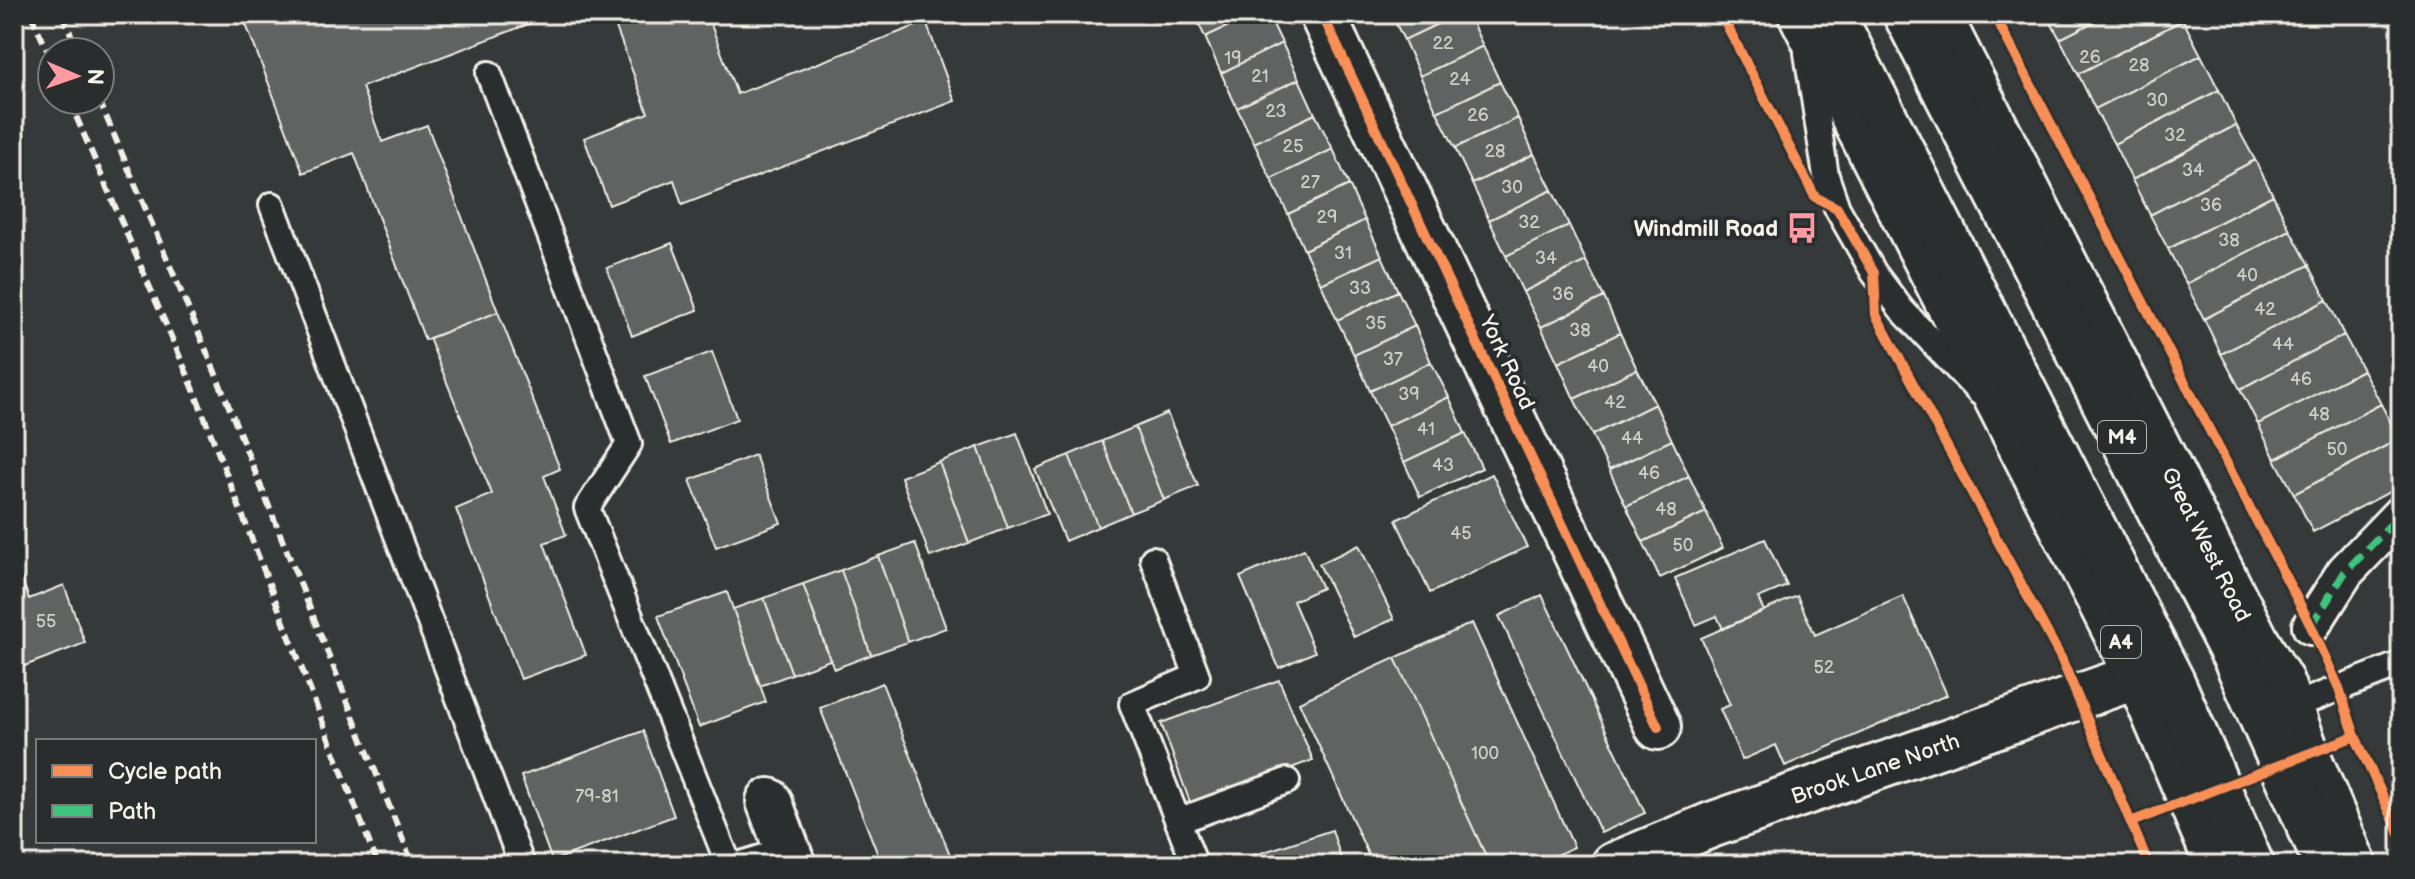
<svg xmlns="http://www.w3.org/2000/svg" width="2415" height="879" font-family="'Balsamiq Sans',sans-serif">
<style>
.building{fill:#616362;stroke:#f4f1e8;stroke-width:2}
.lines{fill:none;stroke-linecap:round;stroke-linejoin:round}
.service-casing{stroke:#f4f1e8;stroke-width:30}
.pedestrian-casing{stroke:#f4f1e8;stroke-width:42}
.minor-casing{stroke:#f4f1e8;stroke-width:50}
.trunk-casing{stroke:#f4f1e8;stroke-width:50}
.motorway-casing{stroke:#f4f1e8;stroke-width:50}
.service{stroke:#2a2d2e;stroke-width:24}
.pedestrian{stroke:#2a2d2e;stroke-width:36}
.minor{stroke:#2a2d2e;stroke-width:44}
.trunk{stroke:#2a2d2e;stroke-width:44}
.motorway{stroke:#2a2d2e;stroke-width:44}
.rail{stroke:#f4f1e8;stroke-width:6;stroke-dasharray:12 6;stroke-linecap:butt}
.quiet{stroke:#40c37c;stroke-width:8;stroke-dasharray:16 8;stroke-linecap:butt}
.cycleway-casing{stroke:#2a2d2e;stroke-width:15}
.cycleway{stroke:#f78f57;stroke-width:10}
.labels{text-anchor:middle;stroke-width:8;stroke-linejoin:round;paint-order:stroke}
.number-label{font-size:18px;fill:#cfcec6}
.shield{fill:#2a2d2e;stroke:#b7b6b0;stroke-width:2}
.shield-label{font-size:20px;font-weight:bold;fill:#f4f1e8}
.poi-label{font-size:22px;font-weight:bold;fill:#f4f1e8;stroke:#2a2d2e;text-anchor:end}
.street-label{font-size:22px;fill:#f4f1e8;stroke:#2a2d2e}
</style>
<rect width="100%" height="100%" fill="#363939"/>
<filter id="ink" filterUnits="userSpaceOnUse"><feTurbulence type="fractalNoise" baseFrequency=".0125" numOctaves="2"/><feDisplacementMap in="SourceGraphic" scale="16" xChannelSelector="R" yChannelSelector="G"/><feConvolveMatrix kernelMatrix="1 2 1 2 8 2 1 2 1" color-interpolation-filters="sRGB"/></filter>
<g filter="url(#ink)">
<path class="building" d="M242,14H555L362,87L382,142L427,125L498,312L425,340L354,153L303,173Z
M611,14H707L737,94L926,22L955,101L682,205L674,180L609,205L584,138L648,113Z
M1194,14H1254L1205,37Z
M1254,14H1268L1282,43L1221,73L1205,37Z
M1391,14H1458L1404,40Z
M1458,14H1468L1483,46L1420,76L1404,40Z
M2046,14H2109L2060,39Z
M2109,14H2180L2183,20L2078,74L2060,39Z
M2183,20L2201,55L2095,109L2078,74Z
M1282,43L1299,79L1237,108L1221,73Z
M1483,46L1500,82L1437,112L1420,76Z
M2201,55L2219,90L2114,144L2095,109Z
M1299,79L1315,114L1254,143L1237,108Z
M1500,82L1518,118L1455,148L1437,112Z
M2219,90L2236,125L2132,180L2114,144Z
M1315,114L1333,149L1271,179L1254,143Z
M1518,118L1534,154L1472,184L1455,148Z
M2236,125L2255,160L2150,215L2132,180Z
M1333,149L1349,185L1288,214L1271,179Z
M1534,154L1552,190L1489,220L1472,184Z
M2255,160L2273,195L2168,249L2150,215Z
M1349,185L1365,220L1304,250L1288,214Z
M1552,190L1569,225L1506,256L1489,220Z
M2273,195L2290,230L2186,284L2168,249Z
M1365,220L1382,256L1321,284L1304,250Z
M1569,225L1586,261L1523,292L1506,256Z
M2290,230L2309,265L2204,319L2186,284Z
M672,243L698,310L632,336L607,268Z
M1382,256L1398,291L1337,320L1321,284Z
M1586,261L1604,297L1541,327L1523,292Z
M2309,265L2327,300L2221,354L2204,319Z
M1398,291L1415,326L1354,355L1337,320Z
M1604,297L1620,333L1558,363L1541,327Z
M2327,300L2344,335L2240,389L2221,354Z
M498,312L560,469L544,476L566,535L544,543L586,655L521,679L456,509L492,494L429,338Z
M1415,326L1431,362L1370,391L1354,355Z
M1620,333L1637,369L1574,399L1558,363Z
M2344,335L2363,370L2258,424L2240,389Z
M712,352L737,419L671,444L645,376Z
M1431,362L1449,397L1387,426L1370,391Z
M1637,369L1655,404L1592,435L1574,399Z
M2363,370L2381,404L2275,459L2258,424Z
M1449,397L1465,433L1404,462L1387,426Z
M1655,404L1672,440L1609,470L1592,435Z
M2381,404L2399,439L2294,494L2275,459Z
M1167,413L1198,486L1164,500L1135,427Z
M1135,427L1164,500L1131,513L1102,441Z
M1017,433L1047,514L1008,528L978,447Z
M1465,433L1482,468L1420,497L1404,462Z
M2399,439L2401,486L2313,532L2294,494Z
M1672,440L1689,476L1626,506L1609,470Z
M1102,441L1131,513L1098,527L1069,455Z
M978,447L1008,528L969,543L939,462Z
M755,455L781,523L716,547L690,480Z
M1069,455L1098,527L1065,541L1035,469Z
M939,462L969,543L930,557L901,477Z
M1492,474L1527,547L1430,593L1396,520Z
M1689,476L1706,512L1643,542L1626,506Z
M1706,512L1723,548L1660,578L1643,542Z
M1765,539L1787,586L1758,598L1764,611L1723,629L1717,616L1696,625L1675,578Z
M915,543L946,628L908,642L878,556Z
M1359,545L1394,619L1354,637L1319,564Z
M1304,549L1322,588L1293,601L1315,652L1279,668L1240,577Z
M878,556L908,642L871,655L841,570Z
M16,563L29,599L64,585L85,643L14,670Z
M841,570L871,655L834,669L803,584Z
M803,584L830,660L792,674L764,598Z
M727,592L766,702L699,727L658,616Z
M1542,595L1645,813L1601,833L1499,616Z
M1797,596L1815,635L1903,596L1947,695L1785,766L1776,745L1742,760L1720,709L1730,705L1701,638Z
M764,598L792,674L760,686L733,609Z
M1472,623L1574,847L1535,865H1490L1395,658Z
M1395,658L1490,865H1373L1299,702Z
M1279,680L1313,760L1191,805L1161,723Z
M882,683L954,865H882L820,708Z
M643,731L674,816L552,861L521,776Z
M1332,830L1343,865H1237L1236,861Z"/>
<g class="lines">
<defs>
<path id="service" d="M1807,53L1826,176L1837,208L1874,273L1902,310L1979,392
M489,74L629,444L587,508L729,865
M272,205L522,865
M1153,559L1197,676L1132,704L1195,865
M2291,707L2401,664
M1178,821L1287,781
M738,865L787,850"/>
<path id="pedestrian" d="M2311,626L2345,572L2401,514"/>
<path id="minor" d="M1322,14L1658,727
M769,801L793,865
M1614,865L1711,825L2138,676"/>
<path id="trunk" d="M1801,14L2138,676L2218,865
M1938,14L2257,642L2281,682L2307,754L2354,865"/>
<path id="motorway" d="M1832,14L2172,682L2251,865
M1906,14L2236,659L2327,865"/>
</defs>
<use href="#service" class="service-casing"/>
<use href="#pedestrian" class="pedestrian-casing"/>
<use href="#minor" class="minor-casing"/>
<use href="#trunk" class="trunk-casing"/>
<use href="#motorway" class="motorway-casing"/>
<use href="#service" class="service"/>
<use href="#pedestrian" class="pedestrian"/>
<use href="#minor" class="minor"/>
<use href="#trunk" class="trunk"/>
<use href="#motorway" class="motorway"/>
<path class="rail" d="M31,14L52,61
M62,14L79,52
M69,100L192,385L378,865
M99,100L209,357L413,865"/>
<path class="quiet" d="M2311,626L2345,572L2401,514"/>
<defs>
<path id="cycleway" d="M1322,14L1658,727
M1721,14L1815,197L1837,208L1874,273L1876,315L2061,658L2149,865
M1994,14L2311,626L2339,688L2355,736L2401,836
M2131,822L2355,736"/>
</defs>
<use href="#cycleway" class="cycleway-casing"/>
<use href="#cycleway" class="cycleway"/>
</g>
</g>
<defs>
<symbol id="bus-bare" viewBox="-9 -9 18 18"><path d="M-5-6H5V4H4V6H2V4H-2V6H-4V4H-5ZM-3.5-4V0h7V-4ZM-3.5 1.2v1.5H-2V1.2ZM2 1.2v1.5H3.5V1.2Z" fill="#ff9aa2" stroke="#2a2d2e" stroke-width="2.5" paint-order="stroke"/></symbol>
</defs>
<g fill-rule="evenodd">
<use href="#bus-bare" x="1780" y="206" width="44" height="44"/>
</g>
<g class="labels">
<g class="number-label">
<text x="1443" y="49">22</text>
<text x="2090" y="63">26</text>
<text x="1233" y="64">19</text>
<text x="2139" y="71">28</text>
<text x="1260" y="82">21</text>
<text x="1460" y="85">24</text>
<text x="2157" y="106">30</text>
<text x="1276" y="117">23</text>
<text x="1478" y="121">26</text>
<text x="2175" y="141">32</text>
<text x="1293" y="152">25</text>
<text x="1495" y="157">28</text>
<text x="2193" y="176">34</text>
<text x="1310" y="188">27</text>
<text x="1512" y="193">30</text>
<text x="2211" y="211">36</text>
<text x="1327" y="223">29</text>
<text x="1529" y="228">32</text>
<text x="2229" y="246">38</text>
<text x="1343" y="259">31</text>
<text x="1546" y="264">34</text>
<text x="2247" y="281">40</text>
<text x="1360" y="294">33</text>
<text x="1563" y="300">36</text>
<text x="2265" y="315">42</text>
<text x="1376" y="329">35</text>
<text x="1580" y="336">38</text>
<text x="2283" y="350">44</text>
<text x="1393" y="365">37</text>
<text x="1598" y="372">40</text>
<text x="2301" y="385">46</text>
<text x="1409" y="400">39</text>
<text x="1615" y="408">42</text>
<text x="2319" y="420">48</text>
<text x="1426" y="435">41</text>
<text x="1632" y="444">44</text>
<text x="2337" y="455">50</text>
<text x="1443" y="471">43</text>
<text x="1649" y="479">46</text>
<text x="1666" y="515">48</text>
<text x="1461" y="539">45</text>
<text x="1683" y="551">50</text>
<text x="46" y="627">55</text>
<text x="1824" y="673">52</text>
<text x="1485" y="759">100</text>
<text x="597" y="802">79-81</text>
</g>
<g class="shield">
<rect x="2098" y="421" width="48" height="32" rx="6"/>
<rect x="2101" y="626" width="40" height="32" rx="6"/>
</g>
<g class="shield-label">
<text x="2122" y="444">M4</text>
<text x="2121" y="649">A4</text>
</g>
<g class="poi-label">
<text x="1778" y="236">Windmill Road</text>
</g>
<g class="street-label">
<text transform="translate(1508 362) rotate(65)" y="8">York Road</text>
<text transform="translate(2207 544) rotate(63)" y="8">Great West Road</text>
<text transform="translate(1875 768) rotate(-19)" y="8">Brook Lane North</text>
</g>
</g>
<rect width="2415" height="879" fill="none" stroke="#2a2d2e" stroke-width="48"/>
<rect x="24" y="24" width="2367" height="831" fill="none" stroke="#f4f1e8" stroke-width="3" filter="url(#ink)"/>
<rect x="36" y="739" width="280" height="104" fill="#2a2d2e" stroke="#7b7b78" stroke-width="2"/>
<rect x="52" y="765" width="40" height="12" fill="#f78f57" stroke="#7b7b78" stroke-width="2"/>
<text x="108" y="779" font-size="24" fill="#f4f1e8">Cycle path</text>
<rect x="52" y="805" width="40" height="12" fill="#40c37c" stroke="#7b7b78" stroke-width="2"/>
<text x="108" y="819" font-size="24" fill="#f4f1e8">Path</text>
<g transform="translate(76 76) rotate(92)"><circle r="38" fill="#2a2d2e" stroke="#7b7b78" stroke-width="2"/>
<path d="M0-6L14 30L0 20L-14 30Z" fill="#ff9aa2"/>
<text y="-12" font-size="22" font-weight="bold" text-anchor="middle" fill="#f4f1e8">N</text>
</g>
</svg>
